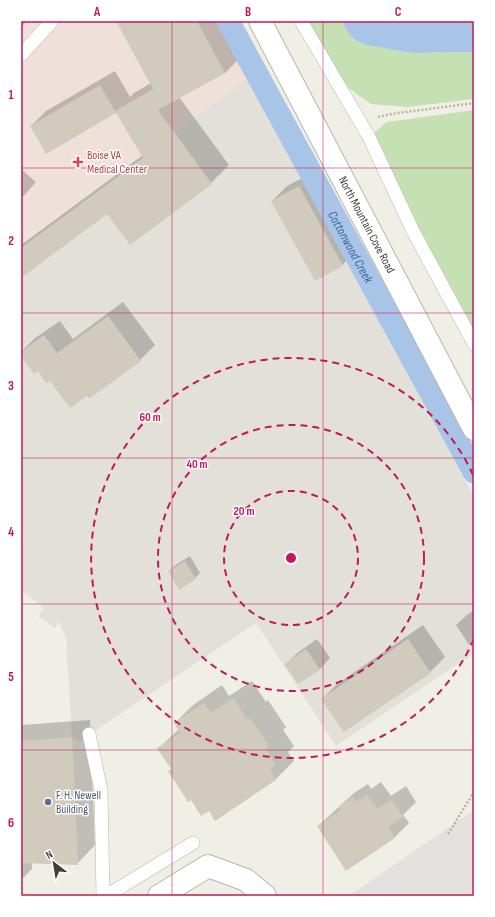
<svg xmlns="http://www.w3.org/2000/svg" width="495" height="917" font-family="'Sofia Sans Condensed',sans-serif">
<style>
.industrial{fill:#e3e0da}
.medical{fill:#f0e0da}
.green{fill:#c5e0b3}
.parking{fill:#e2e1dd}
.water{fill:#a8c4e6}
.shadow{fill:#0003}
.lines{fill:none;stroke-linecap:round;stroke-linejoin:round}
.canal{stroke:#a8c4e6;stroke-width:23}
.building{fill:#d0cbbc}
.service-casing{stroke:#bbb7a9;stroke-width:14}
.minor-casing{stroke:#bbb7a9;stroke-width:24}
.path{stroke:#bbb49c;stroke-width:2.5;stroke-dasharray:2 2;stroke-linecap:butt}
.service{stroke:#fff;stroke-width:13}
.minor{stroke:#fff;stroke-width:22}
.grid{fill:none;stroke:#c2185b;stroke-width:1;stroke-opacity:0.55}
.ring{fill:none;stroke:#c2185b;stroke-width:2;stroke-dasharray:7 5}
.health-dot{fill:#e0444e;stroke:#fff;stroke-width:1.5}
.service-dot{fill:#5c6f8a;stroke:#fff;stroke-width:1.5}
.labels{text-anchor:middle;stroke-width:3;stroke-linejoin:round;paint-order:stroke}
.health-label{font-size:12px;fill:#be3a42;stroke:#fff;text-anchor:start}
.street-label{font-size:12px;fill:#423f36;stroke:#fff}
.service-label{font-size:12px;fill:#4e5e75;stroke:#fff;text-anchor:start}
.water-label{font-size:13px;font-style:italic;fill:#3d68a0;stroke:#fff}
.centre{fill:#c2185b;stroke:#fff;stroke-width:2}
.ring-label{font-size:12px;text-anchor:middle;font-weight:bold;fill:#c2185b;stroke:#fff;stroke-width:3;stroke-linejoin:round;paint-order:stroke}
.neatline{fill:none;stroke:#c2185b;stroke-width:1.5}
.grid-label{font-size:13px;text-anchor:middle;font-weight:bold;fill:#c2185b}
</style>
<rect width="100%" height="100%" fill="#f0efe5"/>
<path class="industrial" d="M247,79L474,497V653L336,746L256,623L80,741L72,737L66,639L59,621L55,628L38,616L44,608L21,590V243L170,133Z"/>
<path class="medical" d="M21,21H228L256,73L21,245Z"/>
<path class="green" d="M301,21H342L349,34L355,40L366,45L412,53L474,52V99L408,107L371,104L343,84Z
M474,110V336L369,137L387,122Z"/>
<path class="parking" d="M474,810V896H349Z"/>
<path class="water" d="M342,21H474V52L412,53L366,45L355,40L349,34Z"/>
<path class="shadow" d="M21,21H27L21,27Z
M117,21H225L243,55L225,73L179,97L229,165L211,183L108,213L21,277V245L143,155L117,111L47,153L31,126L46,111L115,71L130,97L134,93L151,83Z
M21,169L36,182L21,199Z
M314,172L357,250L342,265L272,201L287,186Z
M123,302L155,345L140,360L50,379L21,354V352L35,338L60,321L73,339Z
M190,556L200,573L195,578L169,571L174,566Z
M474,610V642L469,645L456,625L467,615Z
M423,625L445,657L430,672L344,731L322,699L337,684Z
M317,639L330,658L320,669L298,683L285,665L296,654Z
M252,681L266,702L268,700L286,727L283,730L294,746L288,752L294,761L276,779L215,819L209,810L172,768L159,748L179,729L175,723L193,705L222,685L229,696Z
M90,720L95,845L77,864L32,863V869L21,880V725Z
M381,782L391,796L406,786L416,802L403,815L409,823L395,837L346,869L318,826L354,793L368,784L371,789Z"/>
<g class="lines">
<path class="canal" id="s1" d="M228,21L474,472"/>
</g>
<path class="building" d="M116,21H197L225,73L158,110L212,184L130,245L107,214L21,278V248L143,158L115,111L153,89Z
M100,85L116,113L46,154L30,126Z
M299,186L343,266L315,281L271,201Z
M108,316L141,361L89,399L87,396L70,408L50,381L46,383L38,371L34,374L21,356V352L44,335L57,353Z
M185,561L196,579L179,590L168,571Z
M408,639L431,673L344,732L321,699Z
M306,649L320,670L298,684L284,664Z
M233,698L247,719L250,718L269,746L265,748L276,765L270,769L276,780L215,821L209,811L201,816L191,800L188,802L168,771L171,769L157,748L180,733L174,723L204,703L211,713Z
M72,737L78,865L21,863V741Z
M367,795L377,809L392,800L403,817L388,827L395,838L346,871L317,826L341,810L339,806L353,797L356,802Z"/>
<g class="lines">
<defs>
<path id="service" d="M301,21L369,137L413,231L474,344
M21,55L52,21
M89,734L101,790L103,896
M106,896L193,843"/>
<g id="minor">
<path id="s2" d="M260,21L474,429"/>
<path d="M159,896L208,866L246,880L265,896"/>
</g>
</defs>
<use href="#service" class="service-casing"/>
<use href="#minor" class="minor-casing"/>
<path class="path" d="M378,117L391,114L474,103
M448,834L474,792"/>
<use href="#service" class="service"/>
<use href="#minor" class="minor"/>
</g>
<path class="grid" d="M172,21V896M323,21V896M21,168H474M21,313H474M21,458H474M21,604H474M21,750H474"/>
<g class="ring">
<circle cx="291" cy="558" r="67"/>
<circle cx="291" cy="558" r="133"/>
<path d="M474 639A200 200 0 1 1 474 477"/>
</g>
<path class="health-dot" d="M76 156h4v4h4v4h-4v4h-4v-4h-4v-4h4z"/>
<circle class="service-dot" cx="48" cy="802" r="4"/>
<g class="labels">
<g class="health-label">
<text x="87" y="159">Boise VA<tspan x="87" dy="14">Medical Center</tspan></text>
</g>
<g class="street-label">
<text dy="4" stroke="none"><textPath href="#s2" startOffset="230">North Mountain Cove Road</textPath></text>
</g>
<g class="service-label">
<text x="56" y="799">F. H. Newell<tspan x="56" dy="14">Building</tspan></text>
</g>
<g class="water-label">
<text dy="5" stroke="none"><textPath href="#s1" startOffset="257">Cottonwood Creek</textPath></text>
</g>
</g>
<circle cx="291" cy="558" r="6" class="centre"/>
<g class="ring-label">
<text x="150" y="421">60 m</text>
<text x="197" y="468">40 m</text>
<text x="244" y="515">20 m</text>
</g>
<rect width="495" height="917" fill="none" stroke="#ffffff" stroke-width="44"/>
<g transform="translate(54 863) rotate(329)" stroke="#ffffff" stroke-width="3" paint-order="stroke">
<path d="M0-3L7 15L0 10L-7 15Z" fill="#423f36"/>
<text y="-6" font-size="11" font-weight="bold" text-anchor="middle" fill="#423f36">N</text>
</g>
<rect x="22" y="22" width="451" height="873" class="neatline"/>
<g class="grid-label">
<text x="97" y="16">A</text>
<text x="248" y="16">B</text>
<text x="398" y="16">C</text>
<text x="11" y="99">1</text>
<text x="11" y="245">2</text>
<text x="11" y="390">3</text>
<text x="11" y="536">4</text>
<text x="11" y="681">5</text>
<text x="11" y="827">6</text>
</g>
</svg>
